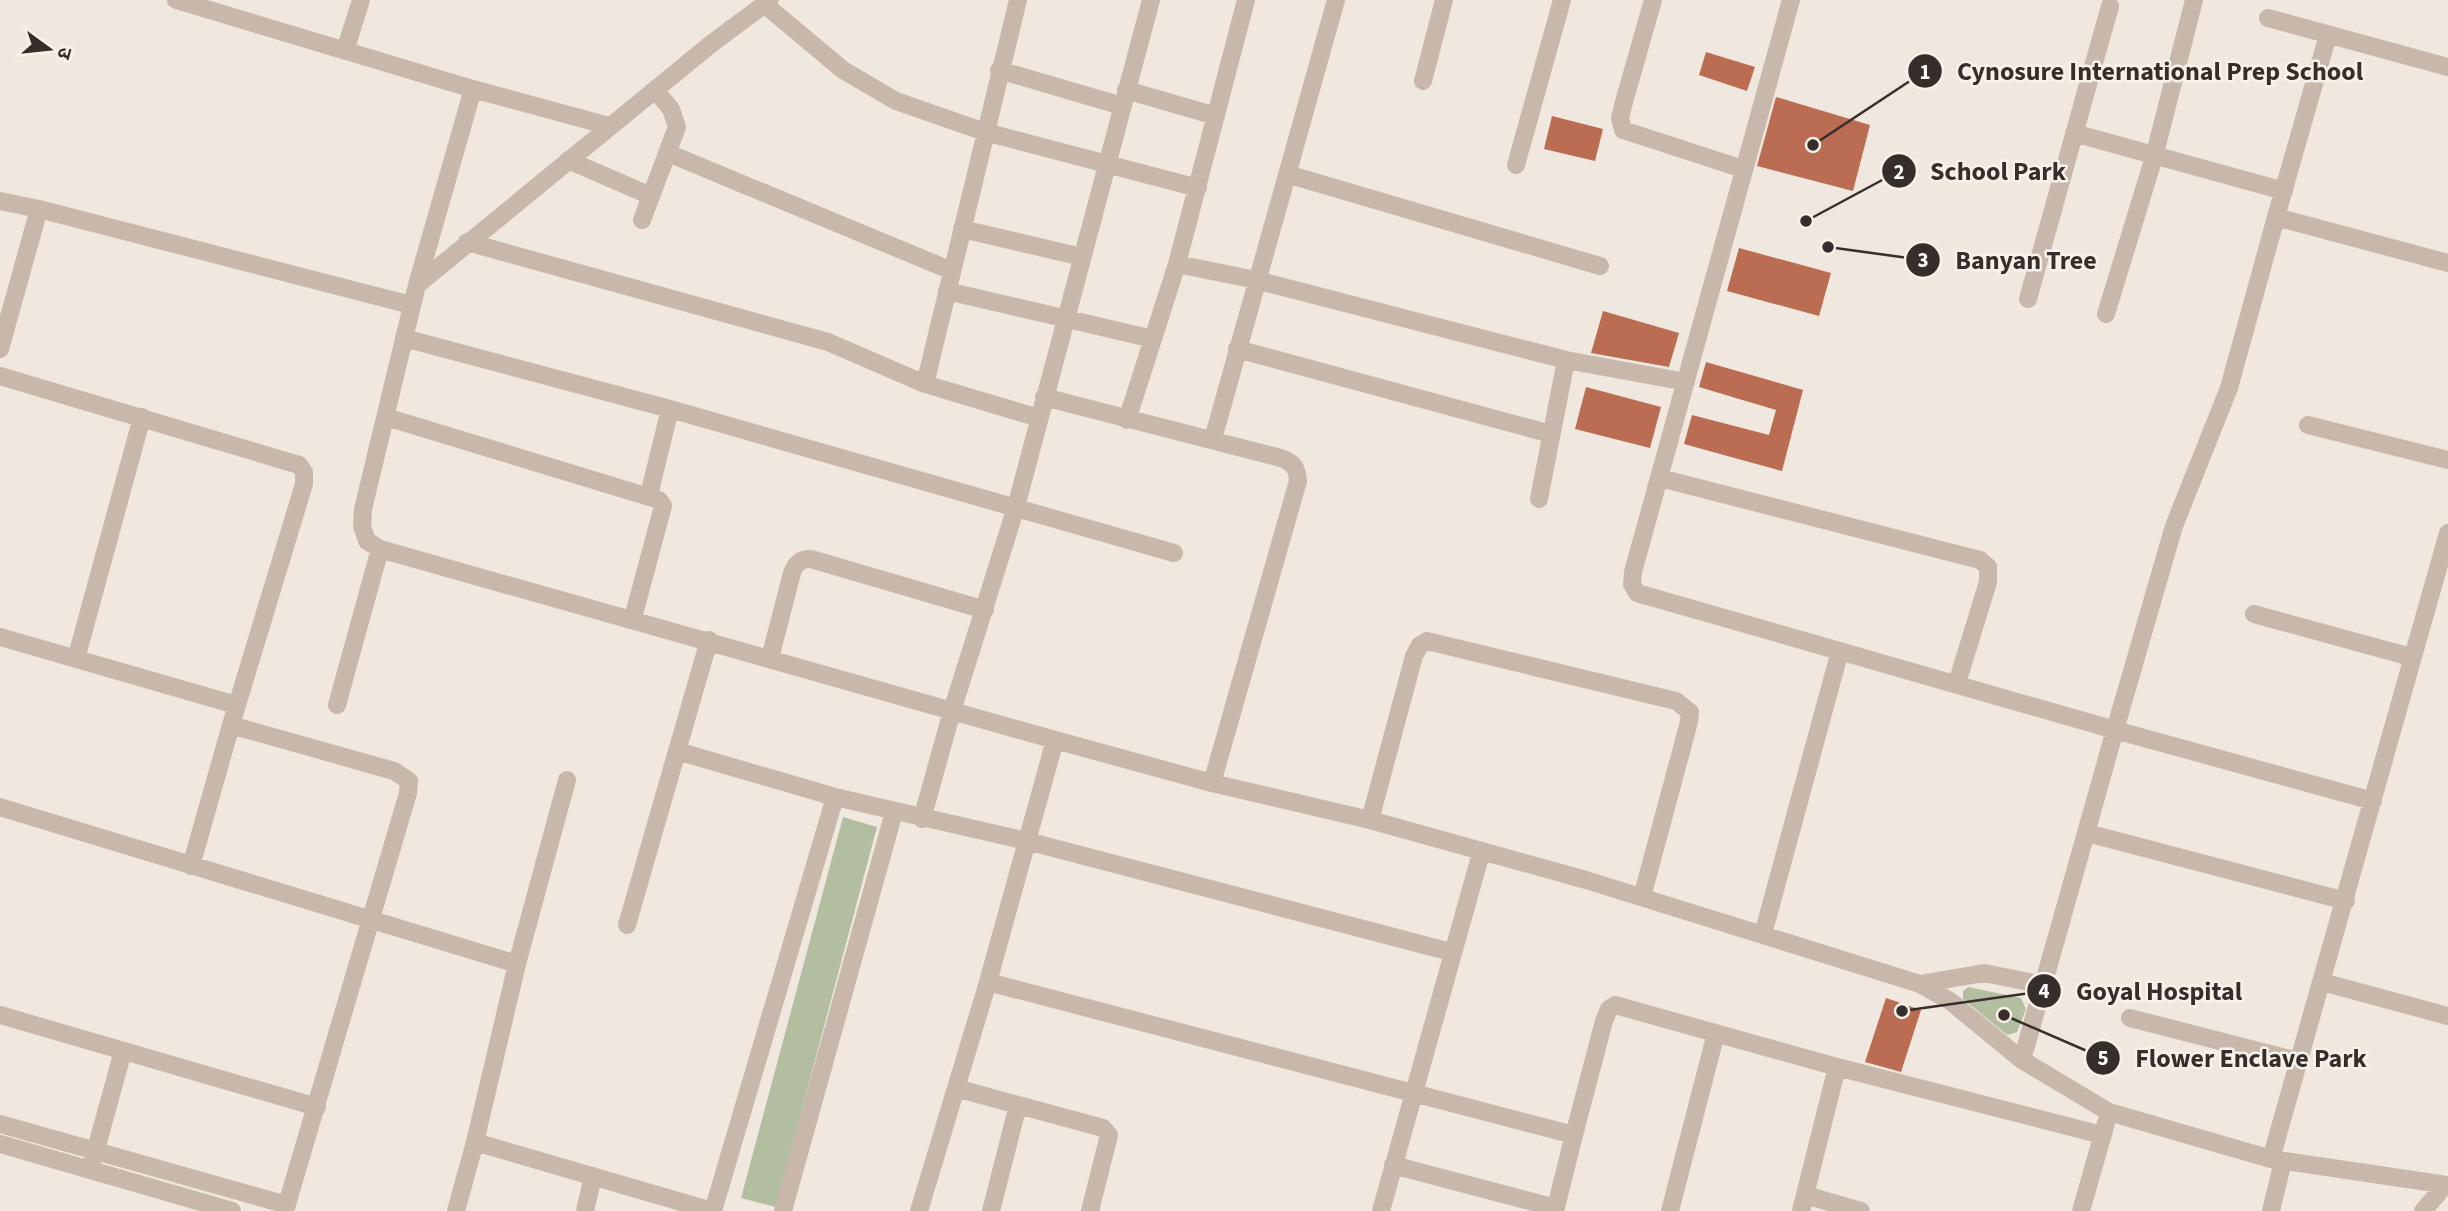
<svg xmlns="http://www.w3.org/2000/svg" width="2448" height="1211" font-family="'Source Sans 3','Noto Sans Devanagari',sans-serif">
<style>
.green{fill:#b3bea0}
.building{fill:#ba6d53}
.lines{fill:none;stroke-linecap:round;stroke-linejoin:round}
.street{stroke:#c7b8ab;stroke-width:18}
.leader{fill:none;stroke:#362e2a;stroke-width:2.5}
.callout-dot{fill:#362e2a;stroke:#f8f2ea;stroke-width:2.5}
.mark-label{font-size:21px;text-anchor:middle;font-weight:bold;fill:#fff}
.callout-label{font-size:26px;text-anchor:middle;font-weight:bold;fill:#362e2a;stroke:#f8f2ea;stroke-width:5;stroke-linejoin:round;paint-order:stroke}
</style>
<rect width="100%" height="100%" fill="#f0e8de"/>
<path class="green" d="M843,817L877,827L776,1207L741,1198Z
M1968,987L2021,998L2026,1009L2017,1032L2007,1035L1963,999V991Z"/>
<path class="building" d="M1706,52L1755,67L1747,91L1699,75Z
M1776,97L1870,125L1853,191L1757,166Z
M1552,116L1603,129L1595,161L1544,149Z
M1739,248L1831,273L1819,316L1727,291Z
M1603,311L1679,333L1669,367L1591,353Z
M1706,362L1803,390L1782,471L1684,444L1692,415L1769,435L1776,410L1699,387Z
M1586,387L1661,407L1650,448L1575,429Z
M1886,998L1921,1010L1901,1072L1865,1062Z"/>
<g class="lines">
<path class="street" d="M176,0L473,89L609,126
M770,0L711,44L417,285L363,509L362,526L367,541L380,549L1055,740
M1018,0L925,384L1039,418
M1653,0L1624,102L1620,118L1623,130L1743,169
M1791,0L1633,572L1632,584L1637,593L2115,730L2022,1060
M764,4L843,70L896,101L985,132L1198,188
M2268,18L2448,67
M345,51L361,0
M999,70L1122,106
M1423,81L1444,0
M1126,90L1216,116
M2074,133L2284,191
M668,153L952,271
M568,160L651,196
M1516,165L1562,0
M1287,174L1600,266
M0,201L39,209L0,349
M39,209L411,305
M2276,217L2328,35
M642,220L677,127L671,109L655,90
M962,229L1082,257
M467,242L828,342L925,384
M1177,264L1256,280L1566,360L1539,499
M417,285L473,89
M947,291L1153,339
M2028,299L2110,6
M2106,314L2154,157L2194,0
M404,338L670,409L1174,553
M1237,349L1551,434
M1566,360L1686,382
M0,376L299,465L304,472V484L231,725
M1044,397L1281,458C1294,463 1297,468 1298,481L1212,783
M386,417L659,500L663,506L633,618
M1127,420L1177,264L1246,0
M2308,425L2448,460
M1213,439L1336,0
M1660,478L1980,560L1988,567V582L1957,683
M649,495L670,409
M2254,614L2411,657
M0,637L236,705
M770,658L792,573C796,563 800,559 811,559L985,610
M76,659L142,417
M337,705L380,549
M677,751L835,797L1027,841L1451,952
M2373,801L2115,730L2174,526L2229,388L2276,217L2448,263
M0,807L517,964L475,1142L712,1211
M922,819L952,711L1016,507L1151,0
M1370,820L1414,656L1420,645L1427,641L1676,701L1690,712L1689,722L1642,897
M2087,833L2346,901
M191,866L231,725L394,771L409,781L408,793L285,1211
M627,925L709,640
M1763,934L1840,651
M517,964L567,780
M988,982L1574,1135L1604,1021L1609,1009L1615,1005L1837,1067L2102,1135
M2322,982L2448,1016
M1920,984L1984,973L2044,985
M0,1015L317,1107
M2130,1018L2298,1061
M956,1088L1018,1105L991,1211
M1018,1105L1103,1128L1109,1135L1090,1211
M0,1124L287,1205
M0,1144L232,1211
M2271,1159L2448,533
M93,1160L123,1051
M1393,1165L1556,1208
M1805,1195L1861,1211
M456,1211L475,1142
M585,1211L593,1176
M713,1211L835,797
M783,1211L894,812
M919,1211L988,982L1055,740L1212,783L1370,820L1586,880L1920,984L1950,1001L2022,1060L2109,1112L2271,1159L2448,1185
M1381,1211L1481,853
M1555,1211L1574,1135
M1670,1211L1716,1033
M1801,1211L1837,1067
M2081,1211L2106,1123
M2271,1211L2283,1161
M2423,1211L2445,1185"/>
</g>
<path class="leader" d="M1813 145L1925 71M1806 221L1899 171M1828 247L1923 260M1902 1011L2044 991M2004 1015L2103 1058"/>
<g class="callout-dot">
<circle cx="1813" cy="145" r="7"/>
<circle cx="1806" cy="221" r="7"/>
<circle cx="1828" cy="247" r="7"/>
<circle cx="1902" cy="1011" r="7"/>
<circle cx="2004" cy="1015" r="7"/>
<circle cx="1925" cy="71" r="18"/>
<circle cx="1899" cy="171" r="18"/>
<circle cx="1923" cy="260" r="18"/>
<circle cx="2044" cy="991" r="18"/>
<circle cx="2103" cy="1058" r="18"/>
</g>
<g class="mark-label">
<text x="1925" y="79">1</text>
<text x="1899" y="179">2</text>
<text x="1923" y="267">3</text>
<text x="2044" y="998">4</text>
<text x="2103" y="1065">5</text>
</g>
<g class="callout-label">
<text x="2160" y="80">Cynosure International Prep School</text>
<text x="1998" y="180">School Park</text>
<text x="2026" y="269">Banyan Tree</text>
<text x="2159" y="1000">Goyal Hospital</text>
<text x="2251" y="1067">Flower Enclave Park</text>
</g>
<g transform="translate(49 49) rotate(105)" stroke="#f8f2ea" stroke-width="5" paint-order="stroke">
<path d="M0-5L12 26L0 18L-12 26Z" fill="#362e2a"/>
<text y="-10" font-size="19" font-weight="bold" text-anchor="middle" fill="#362e2a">उ</text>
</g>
</svg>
